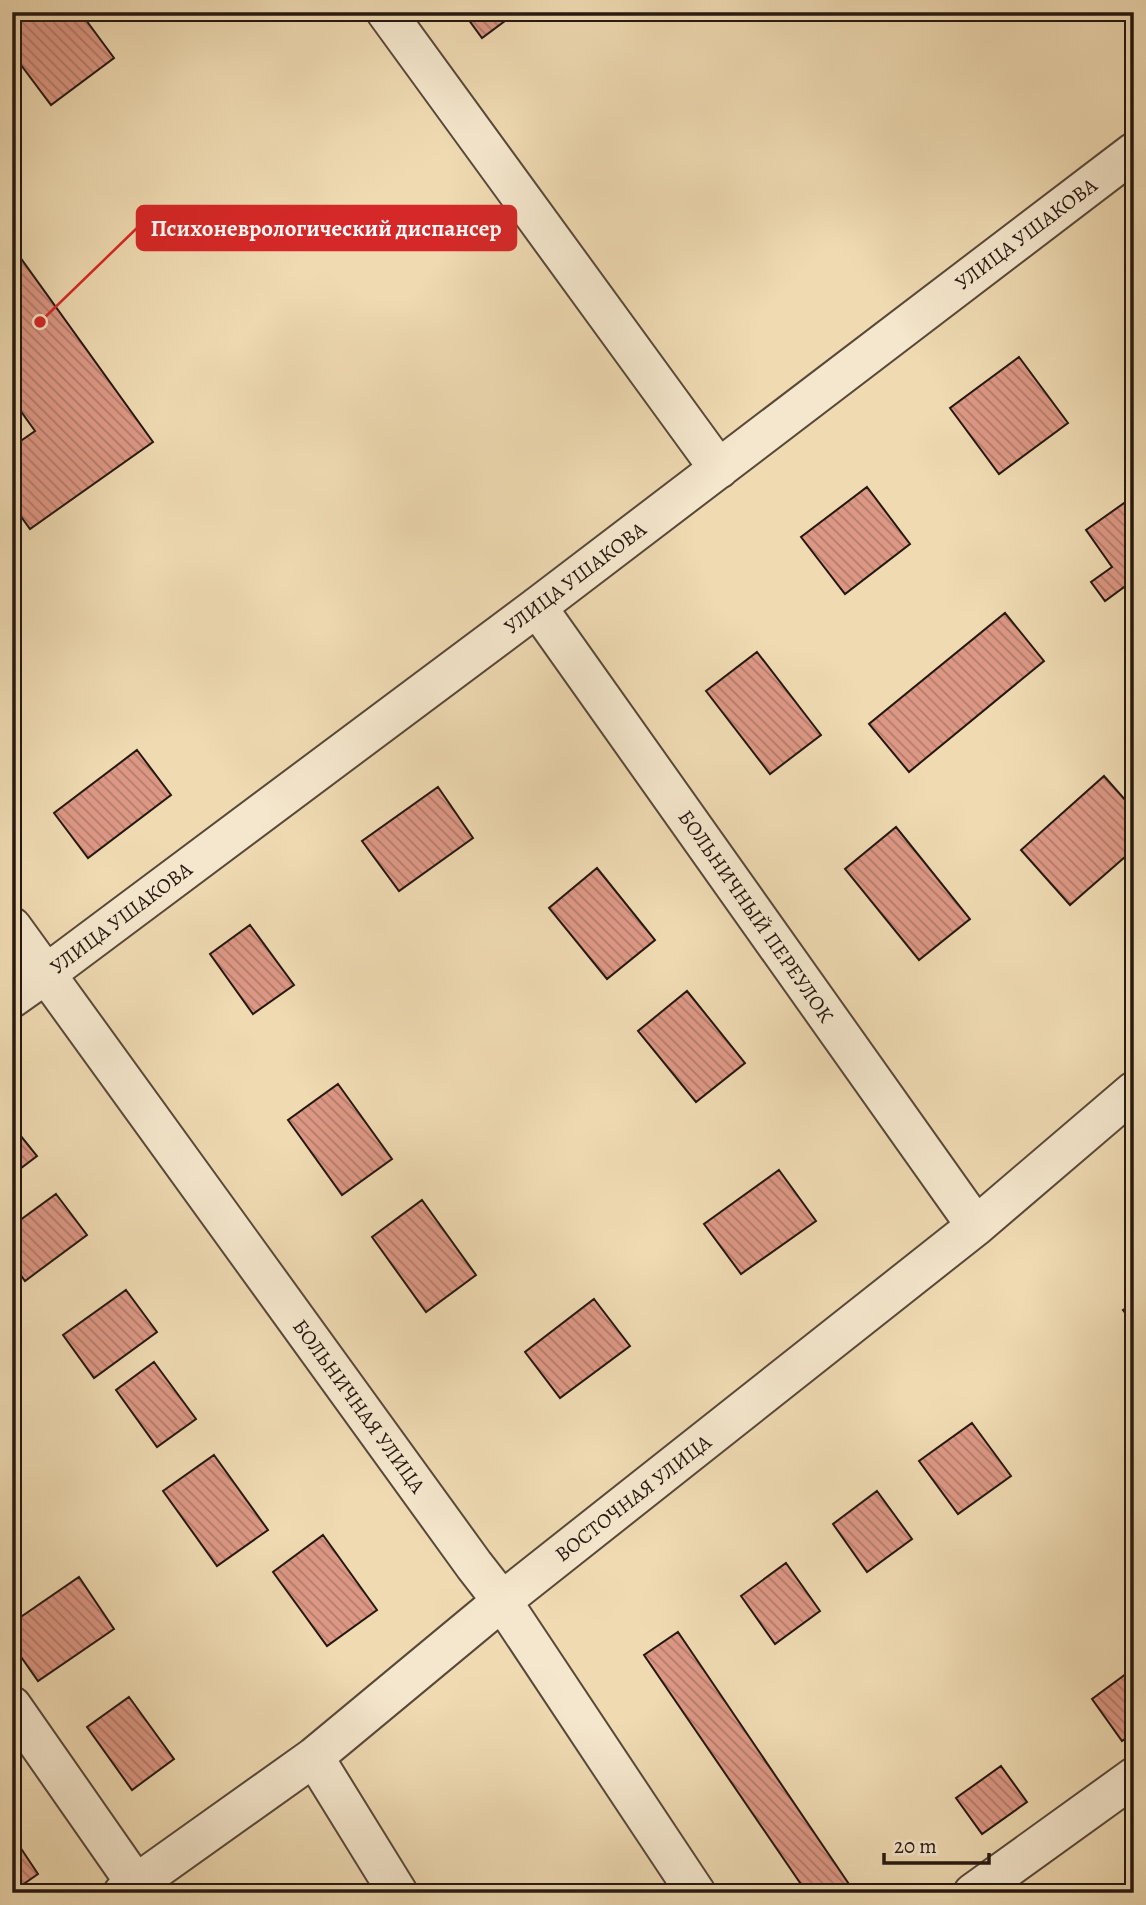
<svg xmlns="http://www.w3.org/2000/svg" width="1146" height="1905" font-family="Alegreya,serif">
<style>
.building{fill:url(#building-back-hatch);stroke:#251811;stroke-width:2}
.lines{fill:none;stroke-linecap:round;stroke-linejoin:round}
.minor-casing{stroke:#584839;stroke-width:42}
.minor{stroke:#f5e7cd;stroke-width:38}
.labels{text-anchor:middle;stroke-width:5;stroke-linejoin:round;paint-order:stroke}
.street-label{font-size:21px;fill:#251811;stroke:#f5e7cd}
.leader{fill:none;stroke:#d62828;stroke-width:2.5}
.callout-dot{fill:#d62828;stroke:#f5e7cd;stroke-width:2.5}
.callout{fill:#d62828;stroke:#d62828;stroke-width:2.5}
.callout-label{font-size:23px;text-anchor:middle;font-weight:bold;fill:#fff}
</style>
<defs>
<pattern id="building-back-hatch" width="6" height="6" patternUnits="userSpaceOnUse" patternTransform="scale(1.75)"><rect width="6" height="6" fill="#dd9885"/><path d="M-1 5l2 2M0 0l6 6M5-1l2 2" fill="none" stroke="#b37b6b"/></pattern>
</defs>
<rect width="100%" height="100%" fill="#efdab2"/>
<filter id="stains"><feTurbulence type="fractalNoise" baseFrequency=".00286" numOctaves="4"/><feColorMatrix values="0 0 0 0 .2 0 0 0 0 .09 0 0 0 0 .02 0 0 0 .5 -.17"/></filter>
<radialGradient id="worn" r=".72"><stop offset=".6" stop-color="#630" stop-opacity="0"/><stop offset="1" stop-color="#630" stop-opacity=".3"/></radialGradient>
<path class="building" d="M12,12H80L114,58L51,105L12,53Z
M463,12H517L482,38Z
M12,246L153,442L30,529L12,504V447L35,431L12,399Z
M1019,357L1068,423L999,474L950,408Z
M867,487L910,544L845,594L801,537Z
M1134,496V594L1127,585L1105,601L1091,582L1112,567L1086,530Z
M1005,613L1044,661L909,772L869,724Z
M757,652L821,735L770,774L706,691Z
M137,750L171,795L88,858L54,813Z
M1104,776L1134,810V849L1070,905L1021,850Z
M438,787L473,838L399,891L362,841Z
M896,827L970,919L919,960L845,869Z
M597,868L655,940L607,979L549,908Z
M250,925L294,985L253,1014L210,954Z
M687,991L745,1063L696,1102L638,1031Z
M338,1084L392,1159L342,1195L288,1120Z
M12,1125L37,1156L12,1175Z
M779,1170L816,1221L741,1274L704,1224Z
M56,1194L87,1235L25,1281L12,1263V1226Z
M422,1200L476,1275L426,1312L372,1237Z
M126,1290L157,1332L94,1378L63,1335Z
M594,1299L630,1346L560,1398L525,1352Z
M1134,1303V1325L1123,1310Z
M154,1362L196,1419L157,1447L116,1390Z
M972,1423L1011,1476L958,1514L919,1461Z
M214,1455L268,1530L217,1566L163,1491Z
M877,1491L912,1539L867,1572L833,1524Z
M323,1535L377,1610L327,1646L273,1572Z
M786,1563L820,1611L775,1644L741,1596Z
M79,1577L114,1629L38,1681L12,1644V1623Z
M678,1632L855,1893H807L644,1655Z
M1134,1668V1732L1122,1741L1092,1699Z
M129,1697L174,1759L132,1790L87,1727Z
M1001,1766L1027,1802L982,1834L956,1798Z
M12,1835L38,1874L12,1892Z"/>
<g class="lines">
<defs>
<path id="minor" d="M386,12L719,469
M537,607L976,1226
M12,927L474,1565L502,1601L696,1893
M12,998L46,974L537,607L1134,152
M12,1706L136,1884
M314,1757L398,1893
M123,1893L314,1757L502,1601L976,1226L1134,1091
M973,1893L1134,1777"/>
</defs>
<use href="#minor" class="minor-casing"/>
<use href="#minor" class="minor"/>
</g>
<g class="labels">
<g class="street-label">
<text transform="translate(1026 234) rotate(-37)" y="7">УЛИЦА УШАКОВА</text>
<text transform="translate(575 578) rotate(-37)" y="7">УЛИЦА УШАКОВА</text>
<text transform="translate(756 916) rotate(55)" y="7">БОЛЬНИЧНЫЙ ПЕРЕУЛОК</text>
<text transform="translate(121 918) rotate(-37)" y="7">УЛИЦА УШАКОВА</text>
<text transform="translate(359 1406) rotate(54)" y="7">БОЛЬНИЧНАЯ УЛИЦА</text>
<text transform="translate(633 1498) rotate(-38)" y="7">ВОСТОЧНАЯ УЛИЦА</text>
</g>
</g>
<path class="leader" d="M40 322L137 228"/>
<circle class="callout-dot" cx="40" cy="322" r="7"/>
<rect class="callout" x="137" y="206" width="379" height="44" rx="7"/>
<g class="callout-label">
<text x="326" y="236">Психоневрологический диспансер</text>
</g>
<rect width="1146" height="1905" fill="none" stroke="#efdab2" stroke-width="42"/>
<rect x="14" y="14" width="1118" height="1877" fill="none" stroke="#251811" stroke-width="3.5"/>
<rect x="21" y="21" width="1104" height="1863" fill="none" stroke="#251811" stroke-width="2"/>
<path d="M884 1853v10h105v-10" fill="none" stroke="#251811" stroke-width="3.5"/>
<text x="894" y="1853" font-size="21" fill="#251811" stroke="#f5e7cd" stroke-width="5" paint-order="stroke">20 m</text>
<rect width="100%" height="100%" filter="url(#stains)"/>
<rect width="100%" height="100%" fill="url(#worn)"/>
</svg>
